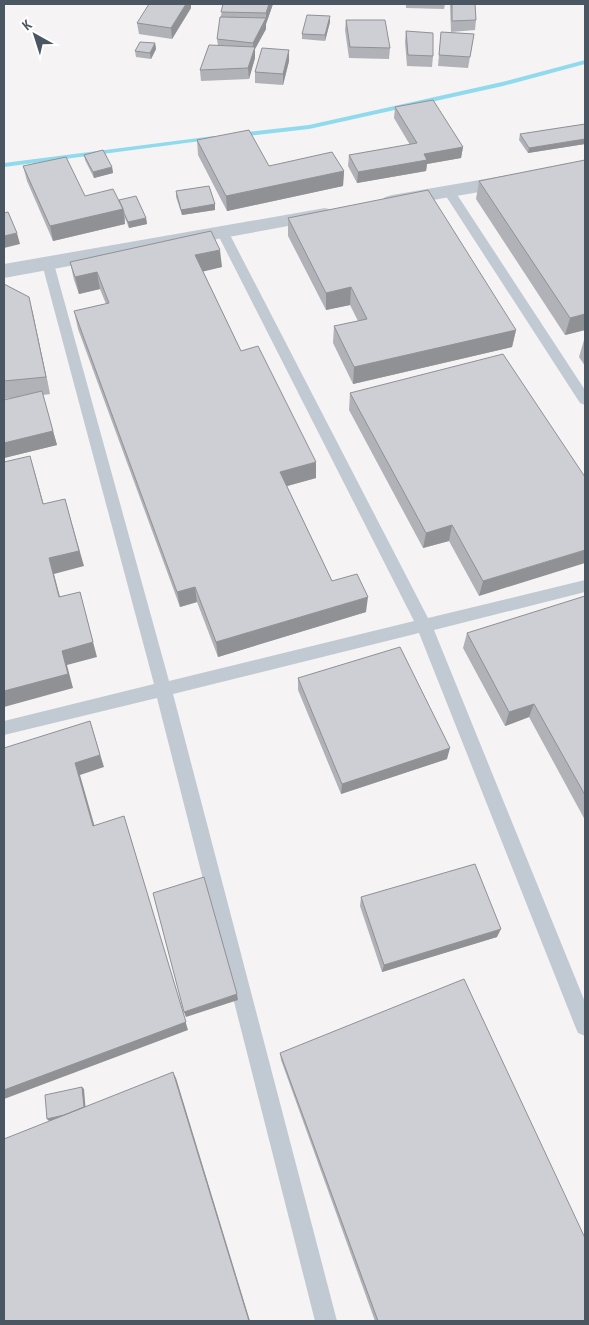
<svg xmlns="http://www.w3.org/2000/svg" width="589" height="1325" font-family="'PT Sans Narrow',sans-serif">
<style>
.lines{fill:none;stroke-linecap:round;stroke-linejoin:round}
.stream{fill:#90daee;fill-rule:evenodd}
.service{fill:#c1cad2;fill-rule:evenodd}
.minor{fill:#c1cad2;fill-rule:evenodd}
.wall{fill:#b0b2b7}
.shaded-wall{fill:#909195}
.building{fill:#cdcfd5;stroke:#909195}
</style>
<rect width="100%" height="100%" fill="#f5f3f3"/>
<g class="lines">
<path class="stream" d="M585,60V64L503,86L309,129L238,137L235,135L238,133L309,125L502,82Z
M214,136L216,137V139L4,167V163Z"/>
<path class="service" d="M448,186L454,190L585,390V405L580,403L442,190Z
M223,229L229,233L428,618L585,580V592L434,630L585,1002V1036L578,1033L575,1026L419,633L173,694L337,1321H315L157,698L4,735V721L154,684L42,264L44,261L48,260L54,264L169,681L414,621L217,233Z"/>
<path class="minor" d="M585,162V174L392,207L385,205L382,201L385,197L392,195Z
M325,208L332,210L335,214L332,218L4,278V264Z"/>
</g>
<path class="wall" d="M223,4H273L266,24V29L255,49V58L249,79L201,81L200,70L218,46L217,39Z
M325,4H342V5Z
M406,4H445L444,9L406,8Z
M450,4H475L476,20L475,30L451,32Z
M191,8L172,39L139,34L137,23Z
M330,16V22L325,41L302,39V34Z
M346,20L390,48L389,59L349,58L345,30Z
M406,31L433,56L432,67L407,66L405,42Z
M441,32L474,34L468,68L438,66Z
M155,43L156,49L151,59L136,57L135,51Z
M289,50V61L283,85L255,83V72Z
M395,107L463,147L461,158L427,164L426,171L357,183L348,166L349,155L410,145L394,118Z
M585,124V144L528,153L519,140L520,134Z
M197,140L269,166L344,171L343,186L227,211L198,155Z
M84,155L112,167L113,173L94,178L85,160Z
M585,160V330L565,335L476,199L479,181Z
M23,166L85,196L119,200L146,218L147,224L129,228L125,218V224L53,241L27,181Z
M176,191L215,204V210L182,215L176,197Z
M288,218L516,330L512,347L353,384L333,343L334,326L358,321L350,305L326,310L288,236Z
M70,262L222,267L203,271L241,351L316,478L287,486L332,581L366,612L218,657L197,602L180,607L78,329L74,311L106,304L100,289L79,294L74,280Z
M4,284L29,297L33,314L50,394L43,395L57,445L4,458V400L13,398L4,399Z
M584,340H585V366L579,357Z
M350,393L585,477L479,596L449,541L423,548L349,410Z
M585,596V820L529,717L505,726L463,648L467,633Z
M298,678L447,759L341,794L298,690Z
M361,897L497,937L382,972L360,906Z
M280,1053L585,1321H375L281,1060Z"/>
<path class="shaded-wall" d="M186,4H191V8L172,39L171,28Z
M269,4H273L266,24V13Z
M330,16V22L325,41V35Z
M266,18V29L255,49V58L249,79L248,68L253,53V43Z
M155,43L156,49L151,59L150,53Z
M289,50V61L283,85V74Z
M585,139V144L528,153L529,148Z
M463,147L461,158L427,164L426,171L357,183L358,172L424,154Z
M112,167L113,173L94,178L93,172Z
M344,171L343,186L227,211L226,196Z
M215,204V210L182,215L181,210Z
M123,209L125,224L53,241L50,226Z
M146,218L147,224L129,228L128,222Z
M17,233L20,244L4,248V236Z
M220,250L222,267L197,273L195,255Z
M97,272L100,289L79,294L75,277Z
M351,287L350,305L326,310V293Z
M29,297L33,314L50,394L46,377Z
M585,314V330L565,335L570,318Z
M516,330L512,347L353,384L354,367Z
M53,431L57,445L4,458V443Z
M30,456L35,473L48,520L43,504Z
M316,462V478L280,488V472Z
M65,499L84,566L54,574L64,612L59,597L49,558Z
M452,525L449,541L423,548L426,533Z
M585,550V563L479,596L483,581Z
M195,587L197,602L180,607L177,592Z
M80,592L97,657L67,665L73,688L4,707V691Z
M368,597L366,612L218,657L216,642Z
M534,704L529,717L505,726L509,712Z
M90,721L104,767L80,775L98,838L93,826L75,763Z
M450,748L447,759L341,794L342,784Z
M124,816L188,1030L4,1099V1090Z
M501,929L497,937L382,972L384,965Z
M237,994L238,1000L186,1017L184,1012Z
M173,1072L176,1078L250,1321H249Z
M82,1087L84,1089L86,1113L49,1121L47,1119Z"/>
<path class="building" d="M149,4H186L171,28L137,23Z
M223,4H269L266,13L221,12Z
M452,4H475L476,20L452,21Z
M307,15L330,16L325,35L302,34Z
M220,17L266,18L253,43L217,39Z
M346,20H385L390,48L350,47Z
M406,31L433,33V56L408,55Z
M441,32L474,34L470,57L439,55Z
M140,42L155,43L150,53L135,51Z
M209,45L255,47L248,68L200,70Z
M262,48L289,50L283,74L255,72Z
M433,100L463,147L424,154L427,160L358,172L349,155L417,143L395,107Z
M585,124V139L529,148L520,134Z
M249,130L269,166L332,152L344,171L226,196L197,140Z
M103,150L112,167L93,172L84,155Z
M66,157L85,196L113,189L123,209L50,226L23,166Z
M585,160V314L570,318L479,181Z
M209,186L215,204L181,210L176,191Z
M428,190L516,330L354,367L334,326L367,319L351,287L326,293L288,218Z
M136,196L146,218L128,222L124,213L123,209L119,200Z
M8,212L17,233L4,236V213Z
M211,231L220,250L195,255L241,351L258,346L316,462L280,472L332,581L357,574L368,597L216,642L195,587L177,592L74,311L109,303L97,272L75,277L70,262Z
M4,284L29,297L46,377L4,381Z
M503,354L585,477V550L483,581L452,525L426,533L350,393Z
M42,391L53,431L4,443V400Z
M30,456L43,504L65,499L79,551L49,558L59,597L80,592L93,642L62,651L68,674L4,691V462Z
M585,596V795L534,704L509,712L467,633Z
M400,647L450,748L342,784L298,678Z
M90,721L100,755L75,763L93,826L124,816L186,1022L4,1090V748Z
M475,864L501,929L384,965L361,897Z
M204,877L237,994L184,1012L153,893Z
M464,979L585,1238V1321H378L280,1053Z
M173,1072L249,1321H4V1139Z
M82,1087L84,1107L64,1115L47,1119L45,1095Z"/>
<rect width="589" height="1325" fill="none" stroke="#4a5661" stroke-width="10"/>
<g transform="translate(35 35) rotate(321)" stroke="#ffffff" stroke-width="4" paint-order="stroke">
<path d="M0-4L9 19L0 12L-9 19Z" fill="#4a5661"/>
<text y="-8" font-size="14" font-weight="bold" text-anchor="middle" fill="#4a5661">K</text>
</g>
</svg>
